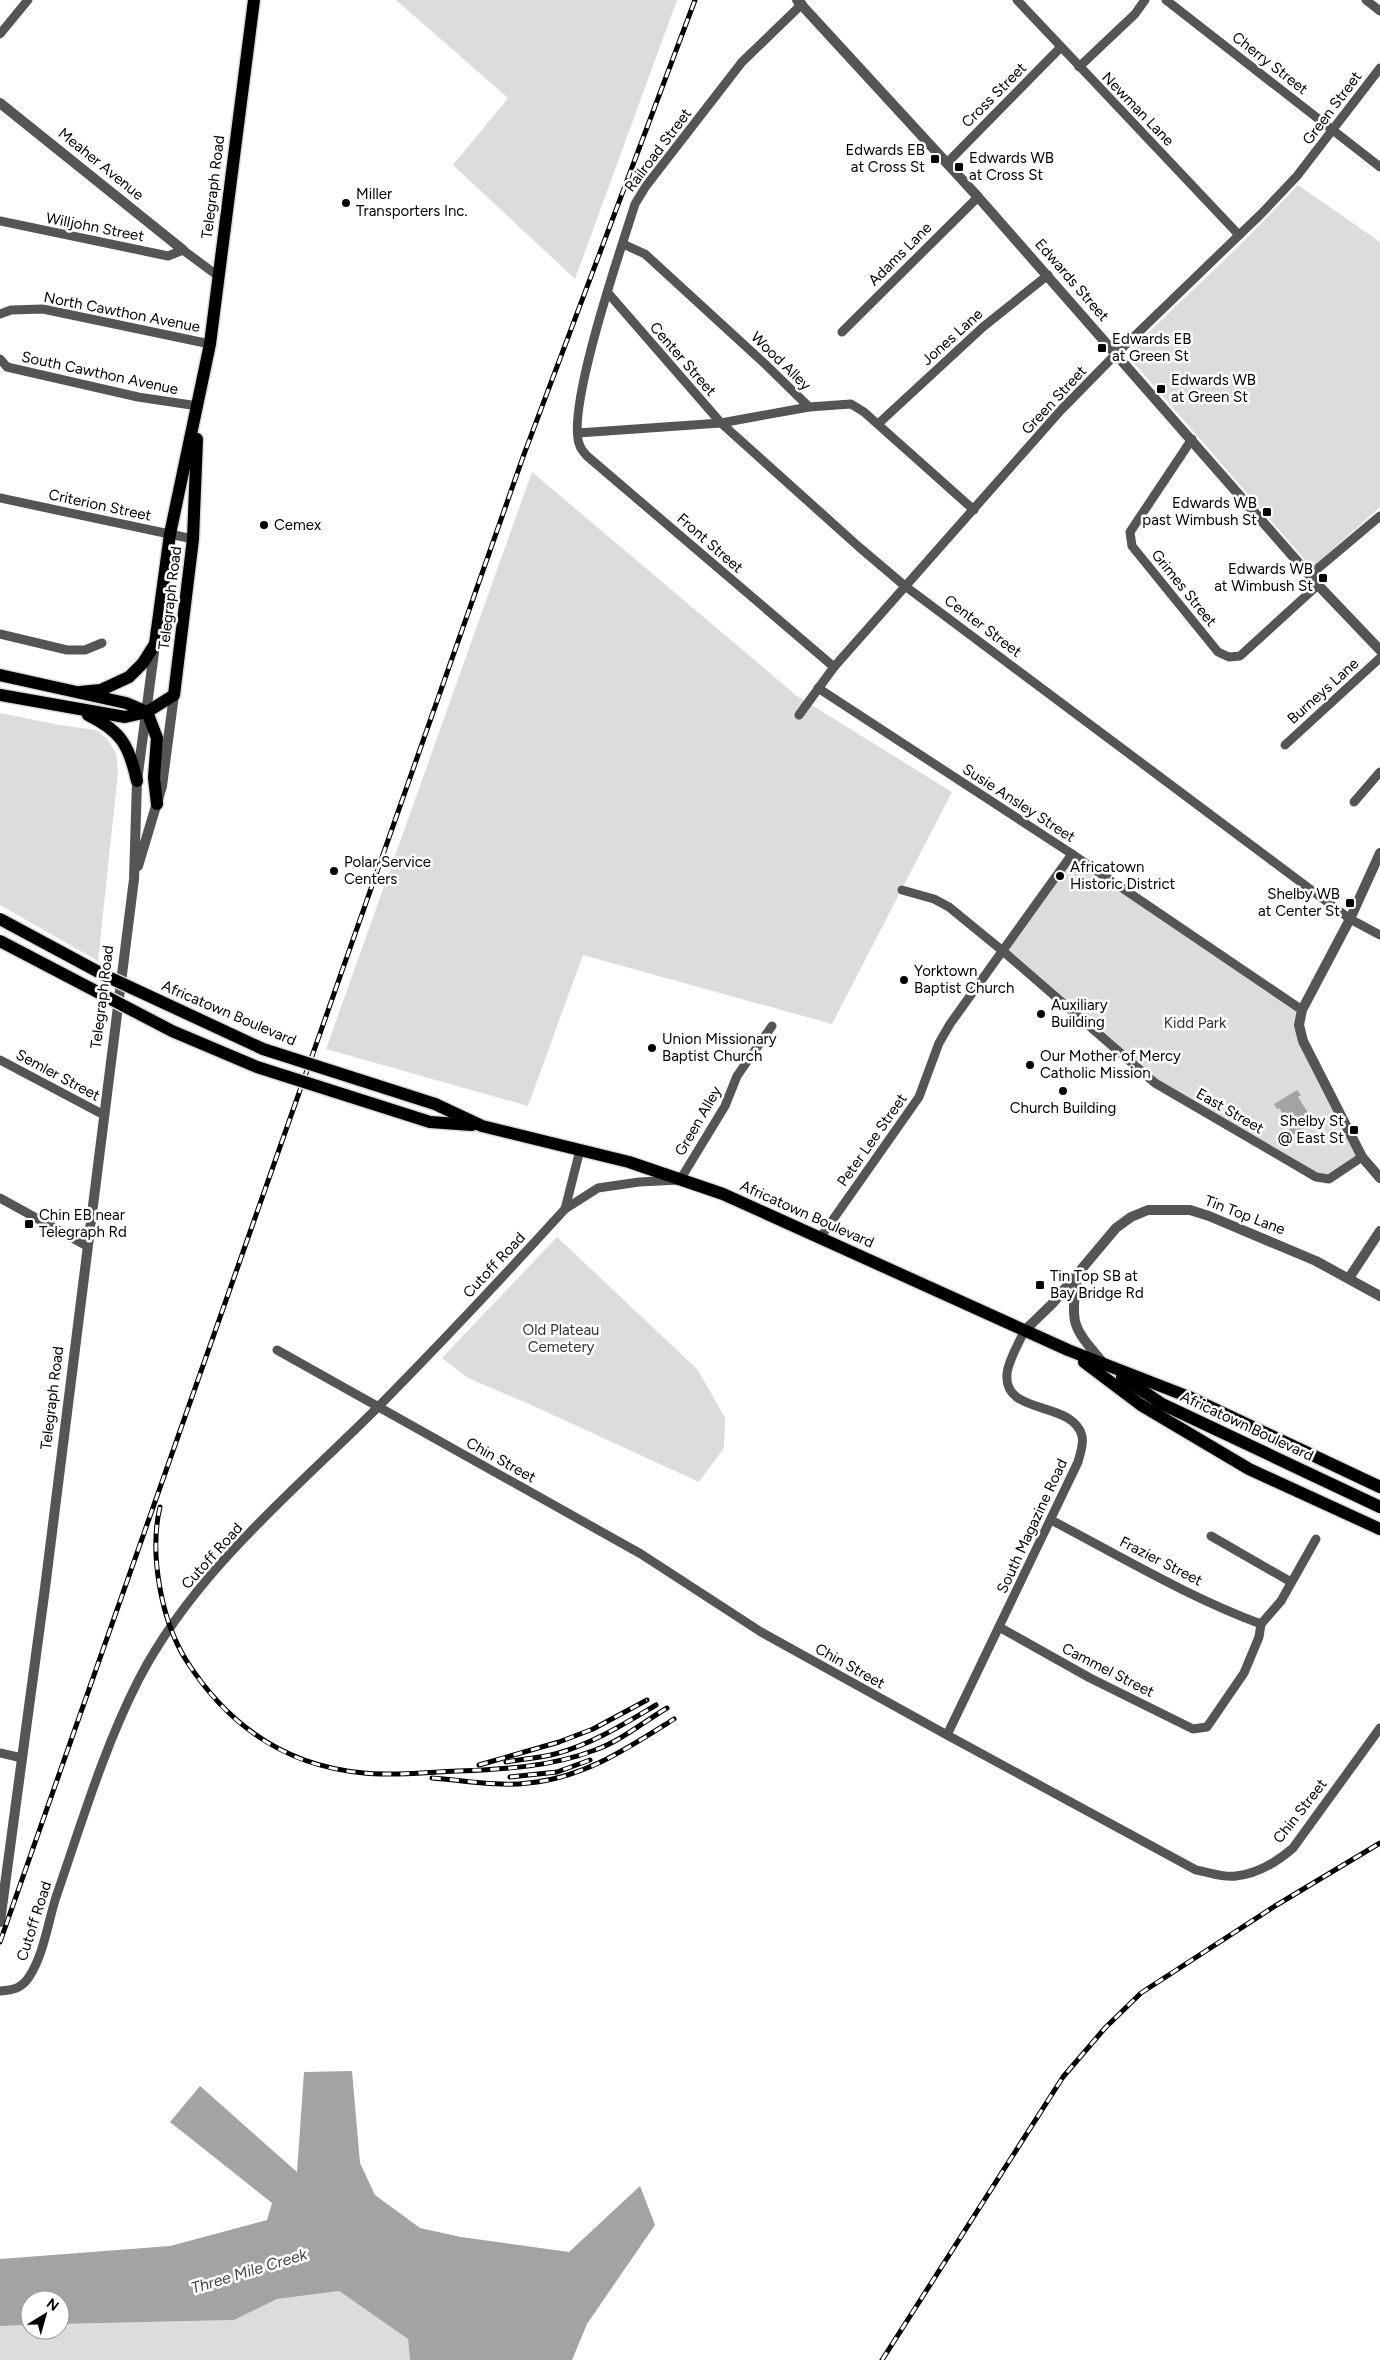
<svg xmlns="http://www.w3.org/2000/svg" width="1380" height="2360" font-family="Figtree,sans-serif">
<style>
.green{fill:#dcdcdc}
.water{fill:#a3a3a3}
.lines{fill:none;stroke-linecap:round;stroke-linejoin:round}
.primary-casing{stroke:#dbdbdb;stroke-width:15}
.minor{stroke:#555;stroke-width:9}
.tertiary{stroke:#555;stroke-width:10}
.primary{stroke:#000;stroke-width:12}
.rail-casing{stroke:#000;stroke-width:5}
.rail{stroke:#fff;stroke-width:3;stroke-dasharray:9;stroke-linecap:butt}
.primary-bridge-casing{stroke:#dbdbdb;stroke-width:15;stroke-linecap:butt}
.primary-bridge{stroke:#000;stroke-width:12}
.poi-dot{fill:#000;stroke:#fff;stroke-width:2}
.labels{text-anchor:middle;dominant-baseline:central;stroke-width:5;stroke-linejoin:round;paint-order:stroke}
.street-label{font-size:15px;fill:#000;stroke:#fff}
.poi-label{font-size:15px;fill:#000;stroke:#fff;text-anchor:start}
.park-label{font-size:15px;fill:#333;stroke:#fff}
.water-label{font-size:16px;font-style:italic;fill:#444;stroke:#fff}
</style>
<rect width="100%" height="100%" fill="#fff"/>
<g class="green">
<polygon points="396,0 677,0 575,279 453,165 508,98"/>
<polygon points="1298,185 1380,242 1380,507 1312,568 1126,354 1243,242"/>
<polygon points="532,472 797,696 952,792 832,1024 583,955 528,1106 326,1049"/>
<polygon points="0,713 60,725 96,730 106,738 116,753 118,772 98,961 0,905"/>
<polygon points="1072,854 1302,1010 1299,1025 1362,1157 1329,1179 1316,1177 1155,1083 1004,952"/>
<polygon points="557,1237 698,1370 725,1418 724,1448 699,1482 529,1404 468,1378 442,1358"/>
<polygon points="339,2291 408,2339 410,2360 0,2360 0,2326 30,2325 30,2330 60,2330 60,2324 234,2320 277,2299"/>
</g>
<g class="water">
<polygon points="1297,1090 1301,1095 1298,1097 1310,1116 1313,1115 1317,1120 1293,1135 1289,1129 1292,1127 1279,1108 1277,1109 1274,1104"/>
<polygon points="352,2071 360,2163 375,2195 420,2228 461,2237 569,2252 640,2186 655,2225 587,2324 572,2360 410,2360 408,2339 339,2291 277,2299 234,2320 60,2324 60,2300 30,2300 30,2325 0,2326 0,2259 170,2246 267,2220 272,2203 170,2122 200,2086 297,2172 304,2072"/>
</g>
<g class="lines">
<g class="primary-casing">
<g id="primary">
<polyline points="0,675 126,703 147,712 157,738 154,778 157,804"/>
<polyline points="80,692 101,690 129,677 143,663 155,644 170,534 210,344 254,0"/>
<polyline points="0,695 125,717 147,712 174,695 193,539 197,439"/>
<path d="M88,715c33,16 41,30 49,66"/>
<polyline points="435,1104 482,1126 629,1162 723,1194 1068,1350 1189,1397 1380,1487"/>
<polyline points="430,1122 472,1125"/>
<polyline points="1084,1362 1141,1405 1249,1469 1380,1529"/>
<polyline points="1122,1377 1162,1404 1380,1507"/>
</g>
</g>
<g class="minor">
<polyline points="1017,0 1239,235"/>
<polyline points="1166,0 1380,167"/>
<polyline points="1366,0 1380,11"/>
<path d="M802,4l-60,58 -96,124 -11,18c-13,42 -71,209 -55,242 1,4 5,7 7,10l247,211"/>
<polyline points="0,34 28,0"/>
<polyline points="1079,67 1135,14 1145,0"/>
<polyline points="947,163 1061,47"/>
<polyline points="0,221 168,256 183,250 218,276"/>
<polyline points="623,244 645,254 765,364 809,407 851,404 864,412 974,510"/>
<polyline points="608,293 721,423 859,547 905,586 1350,919 1380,935"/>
<polyline points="0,314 11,310 43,309 210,344"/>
<polyline points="842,332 978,197"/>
<polyline points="0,359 7,367 138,397 198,406"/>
<polyline points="878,424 983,327 1048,275"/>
<polyline points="578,433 721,423 809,407"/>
<polyline points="1192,439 1130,532 1132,546 1218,652 1229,657 1240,656 1318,585"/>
<polyline points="0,498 193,539"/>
<polyline points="1310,575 1380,516"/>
<polyline points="0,634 67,650 85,650 102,643"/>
<polyline points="818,688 1072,854 1302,1010"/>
<polyline points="799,715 834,667 1061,410 1117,353 1262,213 1297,176 1380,68"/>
<polyline points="1285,745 1380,658"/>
<polyline points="1354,802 1380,772"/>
<polyline points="902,890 934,899 949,907 1004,952 1155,1083 1316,1177 1329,1179 1362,1157"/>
<polyline points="0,1060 104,1115"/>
<polyline points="0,1198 87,1246"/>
<polyline points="565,1209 580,1150"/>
<polyline points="820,1238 919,1097 939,1043 950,1024 1072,854"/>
<path d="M277,1350l364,204 120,78 186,103 249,135c12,2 28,8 40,6 21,-2 42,-15 57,-28l87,-120"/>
<path d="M1051,1520c69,36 137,77 210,104"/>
<polyline points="1211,1536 1291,1582"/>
<polyline points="999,1627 1090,1678 1193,1729 1207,1727 1244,1673 1259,1637 1261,1624 1281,1601 1316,1539"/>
<path d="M947,1735l131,-273c2,-8 6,-18 4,-26 -9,-36 -79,-20 -75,-62 1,-14 12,-30 17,-43"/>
<polyline points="0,1753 22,1758"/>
<path d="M0,1991c13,-1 21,-2 29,-14 15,-23 19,-55 27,-80 25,-72 48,-150 83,-218 56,-108 154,-187 238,-271 64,-65 127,-132 188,-199l33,-21 41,-6 41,-2 45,-74 12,-30 35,-50"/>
</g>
<g class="tertiary">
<polyline points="797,0 978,197 1318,585 1380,650"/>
<polyline points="0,103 183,250"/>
<polyline points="1380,853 1350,919 1302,1010 1299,1025 1303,1041 1362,1157 1380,1178"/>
<polyline points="138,866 162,786 174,695"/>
<path d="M1077,1276c-6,50 -6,49 27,88"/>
<polyline points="1349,1278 1380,1231"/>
<polyline points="1024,1331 1052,1304 1116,1228 1131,1217 1148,1210 1190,1210 1209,1216 1316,1261 1380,1296"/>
<polyline points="0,1922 45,1588 134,879 137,781 155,645"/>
</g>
<use href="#primary" class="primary"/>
<g class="rail-casing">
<g id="rail">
<path d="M160,1507c-11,46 1,113 26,153 42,66 99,106 178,113 30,3 63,-1 94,-2 47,-2 93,-4 137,-21 24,-8 50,-29 72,-42"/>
<path d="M506,1762c16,-3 33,-4 49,-8 37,-10 69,-30 101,-49"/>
<polyline points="479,1765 559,1742 593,1729 647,1700"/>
<polyline points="510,1777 557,1772 590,1760"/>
<path d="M432,1778c30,2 67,9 96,5 56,-5 100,-35 146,-64"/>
<polyline points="0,1942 523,457 695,0"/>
<polyline points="882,2360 1063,2077 1105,2028 1141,1993 1275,1906 1380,1843"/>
</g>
</g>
<use href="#rail" class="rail"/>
<g class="primary-bridge-casing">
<g id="primary-bridge">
<polyline points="0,919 106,976 263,1049 435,1104"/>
<polyline points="0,941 172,1031 257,1067 430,1122"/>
</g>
</g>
<use href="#primary-bridge" class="primary-bridge"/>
</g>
<g class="poi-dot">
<rect x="930" y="154" width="10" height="10" rx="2.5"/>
<rect x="954" y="162" width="10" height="10" rx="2.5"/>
<circle cx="346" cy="203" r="5"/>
<rect x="1097" y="343" width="10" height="10" rx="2.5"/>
<rect x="1156" y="384" width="10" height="10" rx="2.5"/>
<rect x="1262" y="507" width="10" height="10" rx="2.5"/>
<circle cx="264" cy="525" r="5"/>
<rect x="1318" y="573" width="10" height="10" rx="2.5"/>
<circle cx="334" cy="871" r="5"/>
<circle cx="1060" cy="876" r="5"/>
<rect x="1345" y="898" width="10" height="10" rx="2.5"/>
<circle cx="904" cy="980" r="5"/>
<circle cx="1041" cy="1014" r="5"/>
<circle cx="652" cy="1048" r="5"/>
<circle cx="1030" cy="1065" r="5"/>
<circle cx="1063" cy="1091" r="5"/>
<rect x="1349" y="1125" width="10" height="10" rx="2.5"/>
<rect x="24" y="1219" width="10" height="10" rx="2.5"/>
<rect x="1035" y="1280" width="10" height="10" rx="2.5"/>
</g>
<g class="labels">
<g class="street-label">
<text transform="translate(1270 63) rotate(38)">Cherry Street</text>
<text transform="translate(994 95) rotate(-45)">Cross Street</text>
<text transform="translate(1332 108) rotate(-53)">Green Street</text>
<text transform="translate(1138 109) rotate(46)">Newman Lane</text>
<text transform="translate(658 150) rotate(-53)">Railroad Street</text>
<text transform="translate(101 164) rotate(39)">Meaher Avenue</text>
<text transform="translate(213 187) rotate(-83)">Telegraph Road</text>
<text transform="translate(95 227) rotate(11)">Willjohn Street</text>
<text transform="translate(900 254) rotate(-45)">Adams Lane</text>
<text transform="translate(1072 280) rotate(49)">Edwards Street</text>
<text transform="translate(122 312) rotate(11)">North Cawthon Avenue</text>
<text transform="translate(952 337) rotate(-42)">Jones Lane</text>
<text transform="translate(683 359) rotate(49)">Center Street</text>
<text transform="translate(781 361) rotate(44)">Wood Alley</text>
<text transform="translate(100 373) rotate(12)">South Cawthon Avenue</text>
<text transform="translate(1054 400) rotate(-47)">Green Street</text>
<text transform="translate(100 505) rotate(12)">Criterion Street</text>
<text transform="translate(710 543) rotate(41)">Front Street</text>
<text transform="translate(1184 588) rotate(51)">Grimes Street</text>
<text transform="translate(170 598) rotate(-83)">Telegraph Road</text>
<text transform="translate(983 626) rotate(37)">Center Street</text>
<text transform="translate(1323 691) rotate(-42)">Burneys Lane</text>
<text transform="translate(1019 803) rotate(33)">Susie Ansley Street</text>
<text transform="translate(102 997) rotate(-83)">Telegraph Road</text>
<text transform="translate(229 1013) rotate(23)">Africatown Boulevard</text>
<text transform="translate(58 1075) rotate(28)">Semler Street</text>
<text transform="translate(1230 1111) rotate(30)">East Street</text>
<text transform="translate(698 1121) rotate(-60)">Green Alley</text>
<text transform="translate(872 1140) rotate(-55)">Peter Lee Street</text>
<text transform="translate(807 1214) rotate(24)">Africatown Boulevard</text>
<text transform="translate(1245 1215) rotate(21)">Tin Top Lane</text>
<text transform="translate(494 1265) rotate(-47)">Cutoff Road</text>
<text transform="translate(52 1398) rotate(-83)">Telegraph Road</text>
<text transform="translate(1247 1426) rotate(25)">Africatown Boulevard</text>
<text transform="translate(501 1460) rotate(29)">Chin Street</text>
<text transform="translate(1032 1526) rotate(-65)">South Magazine Road</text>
<text transform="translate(212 1556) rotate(-48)">Cutoff Road</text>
<text transform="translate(1161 1561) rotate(27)">Frazier Street</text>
<text transform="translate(850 1666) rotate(29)">Chin Street</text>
<text transform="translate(1108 1670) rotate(27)">Cammel Street</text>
<text transform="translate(1300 1811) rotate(-52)">Chin Street</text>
<text transform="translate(34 1921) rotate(-72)">Cutoff Road</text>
</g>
<g class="poi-label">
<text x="925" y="150" text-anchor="end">Edwards EB<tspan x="925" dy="17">at Cross St</tspan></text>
<text x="969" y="158">Edwards WB<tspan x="969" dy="17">at Cross St</tspan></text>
<text x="356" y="194">Miller<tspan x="356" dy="17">Transporters Inc.</tspan></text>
<text x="1112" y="339">Edwards EB<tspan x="1112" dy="17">at Green St</tspan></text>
<text x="1171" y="380">Edwards WB<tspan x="1171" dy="17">at Green St</tspan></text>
<text x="1257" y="503" text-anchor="end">Edwards WB<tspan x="1257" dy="17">past Wimbush St</tspan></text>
<text x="274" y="525">Cemex</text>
<text x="1313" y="569" text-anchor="end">Edwards WB<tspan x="1313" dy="17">at Wimbush St</tspan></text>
<text x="344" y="862">Polar Service<tspan x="344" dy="17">Centers</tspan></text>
<text x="1070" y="867">Africatown<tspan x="1070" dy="17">Historic District</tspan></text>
<text x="1340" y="894" text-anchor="end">Shelby WB<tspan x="1340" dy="17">at Center St</tspan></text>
<text x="914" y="971">Yorktown<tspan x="914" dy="17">Baptist Church</tspan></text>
<text x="1051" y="1005">Auxiliary<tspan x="1051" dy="17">Building</tspan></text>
<text x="662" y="1039">Union Missionary<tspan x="662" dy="17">Baptist Church</tspan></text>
<text x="1040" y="1056">Our Mother of Mercy<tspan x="1040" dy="17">Catholic Mission</tspan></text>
<text x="1063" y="1108" text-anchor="middle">Church Building</text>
<text x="1344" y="1121" text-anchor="end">Shelby St<tspan x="1344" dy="17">@ East St</tspan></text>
<text x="39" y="1215">Chin EB near<tspan x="39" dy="17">Telegraph Rd</tspan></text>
<text x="1050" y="1276">Tin Top SB at<tspan x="1050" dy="17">Bay Bridge Rd</tspan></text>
</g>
<g class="park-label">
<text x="1195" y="1023">Kidd Park</text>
<text x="561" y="1330">Old Plateau<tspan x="561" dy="17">Cemetery</tspan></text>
</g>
<g class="water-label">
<text transform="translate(249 2271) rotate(-17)">Three Mile Creek</text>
</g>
</g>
<g transform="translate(45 2315) rotate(37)"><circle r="24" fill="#ffffff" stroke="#999999"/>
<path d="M0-4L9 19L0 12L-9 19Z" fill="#000000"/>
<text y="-8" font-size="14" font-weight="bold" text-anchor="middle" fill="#000000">N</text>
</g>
</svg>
